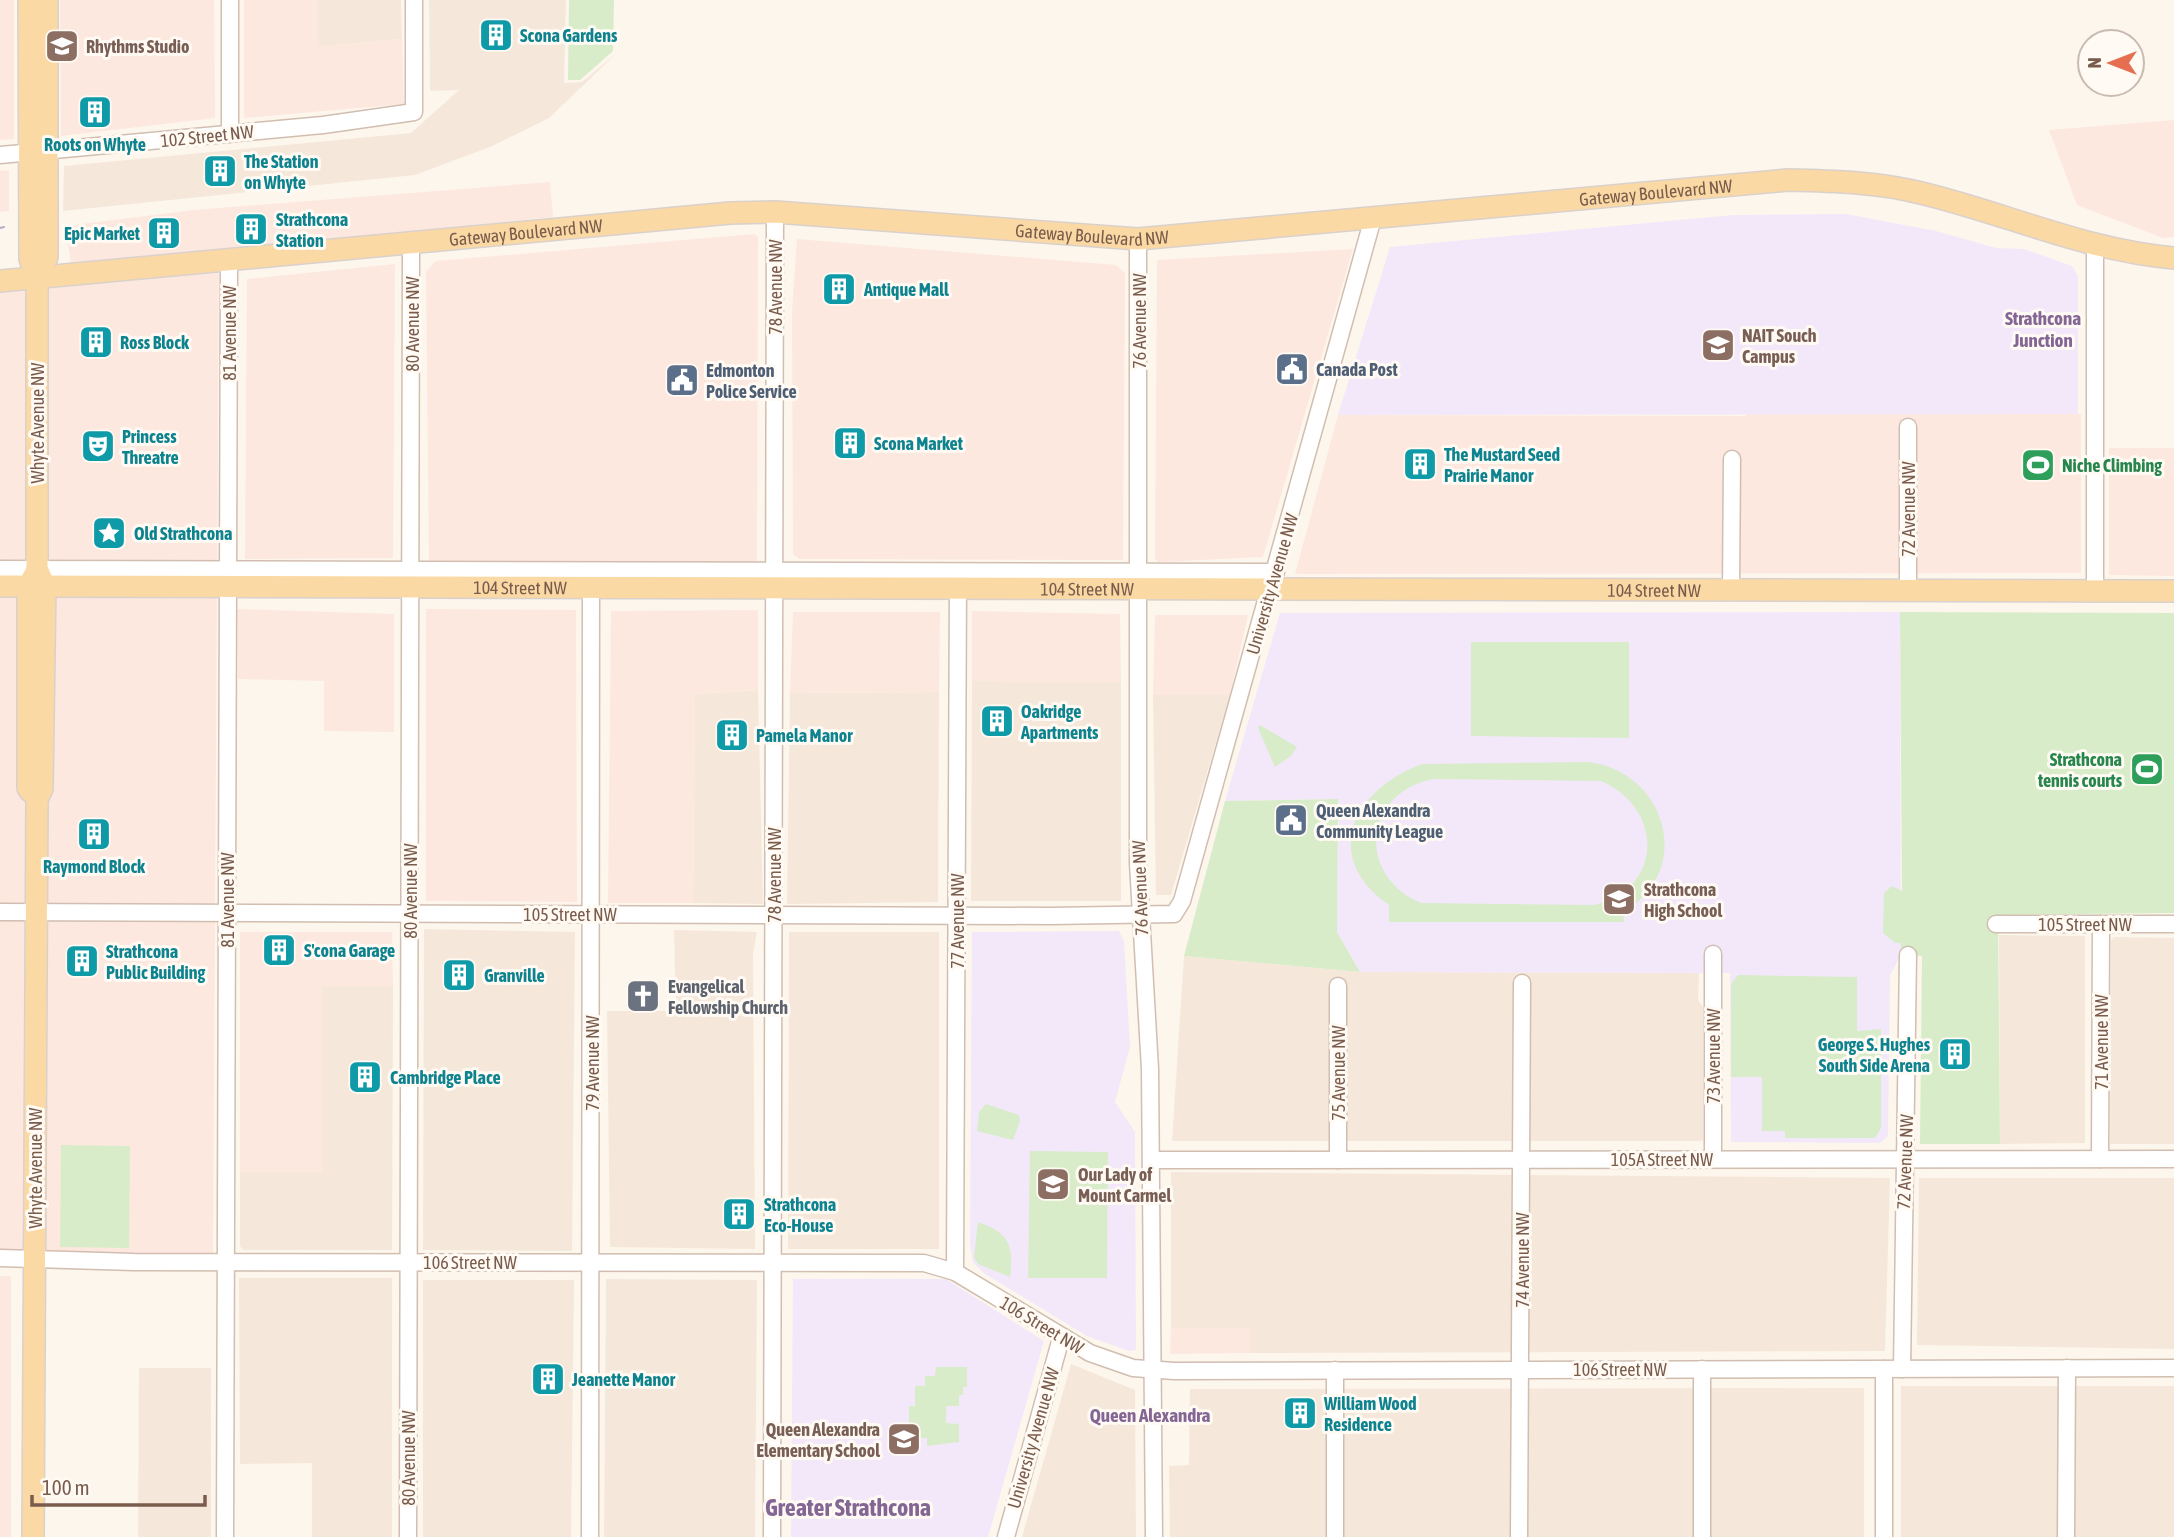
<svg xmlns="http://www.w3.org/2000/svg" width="2174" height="1537" font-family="'Asap Condensed',sans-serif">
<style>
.residential{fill:#f5e8da}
.commercial{fill:#fde8e0}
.education{fill:#f3e8fa}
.green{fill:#d8ecc9;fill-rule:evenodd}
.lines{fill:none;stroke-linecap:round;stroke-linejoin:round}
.minor-casing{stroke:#d1beb0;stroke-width:19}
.major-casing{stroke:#dad1cd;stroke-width:24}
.minor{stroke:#fff;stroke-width:16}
.major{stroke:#fbd9a5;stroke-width:21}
.tram{stroke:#b9a8c9;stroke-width:2}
.labels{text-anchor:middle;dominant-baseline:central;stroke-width:6;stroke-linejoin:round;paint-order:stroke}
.culture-label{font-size:18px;font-weight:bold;fill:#0d838f;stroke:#fffaf3;text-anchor:start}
.education-label{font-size:18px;font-weight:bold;fill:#785e54;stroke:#fffaf3;text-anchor:start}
.street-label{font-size:18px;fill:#7a5c4d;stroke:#fffaf3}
.service-label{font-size:18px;font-weight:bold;fill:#4e5e75;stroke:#fffaf3;text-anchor:start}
.leisure-label{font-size:18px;font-weight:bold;fill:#27864d;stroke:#fffaf3;text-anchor:start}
.worship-label{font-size:18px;font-weight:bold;fill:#5b616d;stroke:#fffaf3;text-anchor:start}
.neighbourhood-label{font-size:19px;font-weight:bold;fill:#846695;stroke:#fffaf3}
.district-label{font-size:24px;font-weight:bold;fill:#846695;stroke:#fffaf3}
</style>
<rect width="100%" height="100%" fill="#fdf6ec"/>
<g class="residential">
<polygon points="318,0 401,0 402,39 318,47"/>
<polygon points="429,0 566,0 564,83 582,82 617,53 549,118 490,147 415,175 63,211 64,166 411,133 459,90 430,91"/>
<polygon points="972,681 1121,682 1121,901 971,901"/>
<polygon points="758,690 763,904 693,903 695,694"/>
<polygon points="939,692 938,902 787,904 790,693"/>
<polygon points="1153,695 1230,695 1171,895 1156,895"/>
<polygon points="424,929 575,932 572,1251 423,1250"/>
<polygon points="674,930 757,932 753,953 755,1249 610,1247 607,1011 676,1011"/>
<polygon points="789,932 939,932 939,1249 788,1249"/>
<polygon points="1999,935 2085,936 2085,1143 2000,1144"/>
<polygon points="2114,937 2174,938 2174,1144 2110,1144 2111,941"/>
<polygon points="1184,956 1360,972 1699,973 1698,1000 1703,1007 1703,1141 1172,1141"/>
<polygon points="322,986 393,986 392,1250 243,1250 240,1246 240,1172 322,1172"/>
<polygon points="1171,1172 1890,1178 1885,1351 1250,1353 1249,1328 1171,1328"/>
<polygon points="1919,1178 2174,1178 2174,1349 1917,1345"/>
<polygon points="239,1278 392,1278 392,1537 312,1537 312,1463 240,1464"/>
<polygon points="606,1279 757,1280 755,1537 604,1537"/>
<polygon points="423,1280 574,1280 571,1537 423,1537"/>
<polygon points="1071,1364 1135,1390 1136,1537 1022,1537"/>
<polygon points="139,1368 211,1368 211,1537 138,1537"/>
<rect x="1901" y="1386" width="273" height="151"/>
<polygon points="1864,1388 1864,1537 1170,1537 1169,1466 1189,1465 1190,1389"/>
</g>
<g class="commercial">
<polygon points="0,0 14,0 14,139 0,140"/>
<polygon points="60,0 214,0 215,118 61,136"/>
<polygon points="244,0 318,0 318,47 402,39 404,104 244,118"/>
<polygon points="2174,120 2174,237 2163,238 2077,205 2049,130"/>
<polygon points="9,170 9,211 0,212 0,171"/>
<polygon points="550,182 553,217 219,251 213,1254 0,1251 0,293 75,286 65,226 194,210"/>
<polygon points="754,234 758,237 757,562 429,561 426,272 436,261"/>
<polygon points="797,239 1116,265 1125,273 1123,560 799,559 793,554 792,311"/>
<polygon points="1353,249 1263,557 1158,562 1155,559 1157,260"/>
<polygon points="395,264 393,558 245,559 247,279"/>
<polygon points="1746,412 2081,414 2081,573 1295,574 1338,415 1746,416"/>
<polygon points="2109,448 2174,448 2174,576 2109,575"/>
<polygon points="237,609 394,614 394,732 324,731 324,681 238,679"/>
<polygon points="426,609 576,610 577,902 426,901"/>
<polygon points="758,610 758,690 695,694 693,903 608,903 611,611"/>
<polygon points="972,611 1120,614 1121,682 972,681"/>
<polygon points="793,612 940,612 939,692 790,693"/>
<polygon points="1155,615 1248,615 1230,695 1153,695"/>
<polygon points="240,932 392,932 393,986 322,986 323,1172 240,1172"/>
<rect x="0" y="1276" width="11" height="261"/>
<polygon points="1171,1328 1250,1328 1250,1353 1170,1354"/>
</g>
<g class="education">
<polygon points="1846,214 1936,231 1996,248 2024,249 2072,266 2078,276 2078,414 1338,415 1390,247 1733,215"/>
<polygon points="1900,612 1901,955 1890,975 1888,1136 1880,1143 1731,1142 1730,973 1360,972 1337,932 1338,799 1225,801 1280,613"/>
<polygon points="1119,931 1124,941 1130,1047 1115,1102 1135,1132 1136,1350 1129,1351 1087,1336 985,1274 973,1262 970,1246 972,932"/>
<polygon points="793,1279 946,1279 1044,1341 988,1537 791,1537"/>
</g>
<g class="green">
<polygon points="569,0 614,0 613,51 580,80 568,80"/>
<polygon points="1900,612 2174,613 2174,913 1998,915 2000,1144 1920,1144 1922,956 1901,955 1901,943 1895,943 1883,933 1884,893 1892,886 1902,891"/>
<polygon points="1471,642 1629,642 1629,738 1471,736"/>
<polygon points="1260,725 1297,747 1291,756 1275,767 1258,728"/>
<path d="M1587,762c79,8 109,109 36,150l1,10h-235v-17c-70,-49 -35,-116 33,-141zM1433,779l168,2c63,27 63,108 -7,124l-173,-2c-65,-27 -58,-110 12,-124z"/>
<polygon points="1338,799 1337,932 1360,972 1184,956 1225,801"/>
<polygon points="1738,975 1857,977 1857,1031 1881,1029 1881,1128 1875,1138 1785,1138 1785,1131 1762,1131 1762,1077 1731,1077 1731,984"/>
<polygon points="986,1104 1019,1115 1020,1121 1013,1140 977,1131 979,1112"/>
<polygon points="61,1145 130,1146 129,1248 60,1247"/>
<polygon points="1030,1151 1108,1152 1107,1278 1028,1278"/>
<path d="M978,1222c31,11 36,23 32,55l-32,-13 -4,-7z"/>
<polygon points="936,1367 967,1367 967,1387 963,1387 963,1395 959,1395 959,1406 946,1406 946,1423 959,1424 959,1442 927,1446 927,1438 919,1438 919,1424 909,1423 909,1406 915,1406 915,1386 925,1386 925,1376 935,1376"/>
</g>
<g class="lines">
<g class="minor-casing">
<g id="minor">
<polyline points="230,134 230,0"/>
<polyline points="0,155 323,125 414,112 414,0"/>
<polyline points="1138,239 1138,863 1150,1069 1154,1537"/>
<polyline points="0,569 1276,572"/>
<polyline points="1731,590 1732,459"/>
<polyline points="1908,590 1908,427"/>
<polyline points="2095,590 2095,243"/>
<polyline points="0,912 1050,916 1174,914 1182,901 1373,218"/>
<polyline points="1996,924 2174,924"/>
<polyline points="1713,954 1713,1159"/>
<polyline points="2100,1159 2101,924"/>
<polyline points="1151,1160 2174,1159"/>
<polyline points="1338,1160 1338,986"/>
<polyline points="0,1258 134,1262 924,1263 955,1272 1090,1353 1133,1368 1174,1371 2174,1368"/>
<polyline points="955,1272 958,578"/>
<polyline points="1884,1369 1884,1537"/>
<polyline points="1902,1369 1908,955"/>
<polyline points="1335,1370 1335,1537"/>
<polyline points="225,1537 229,262"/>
<polyline points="408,1537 411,245"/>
<polyline points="590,1537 591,579"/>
<polyline points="772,1537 775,212"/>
<polyline points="1006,1537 1061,1338"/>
<polyline points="1519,1537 1522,983"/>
<polyline points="1702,1537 1702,1369"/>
<polyline points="2066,1537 2067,1368"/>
</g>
</g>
<g class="major-casing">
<g id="major">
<polyline points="29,0 30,259 37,278 37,569 45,586 42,789 37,799 33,1537"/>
<polyline points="37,278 47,257 47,0"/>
<path id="s1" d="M0,281l730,-68 45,-1 363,27 650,-59c45,1 89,2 133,13 84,20 166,58 253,65"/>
<path id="s2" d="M0,586l2174,5"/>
<polyline points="30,791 28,788 28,586 35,574"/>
</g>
</g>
<use href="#minor" class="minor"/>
<use href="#major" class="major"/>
<polyline class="tram" points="0,228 4,227"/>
</g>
<defs>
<g id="building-square" transform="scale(1.75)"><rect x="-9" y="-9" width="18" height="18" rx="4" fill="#0f9aa8" stroke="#fffaf3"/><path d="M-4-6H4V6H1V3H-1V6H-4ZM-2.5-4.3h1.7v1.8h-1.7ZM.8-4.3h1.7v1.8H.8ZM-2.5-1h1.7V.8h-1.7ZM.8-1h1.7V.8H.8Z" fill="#fff"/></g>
<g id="school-square" transform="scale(1.75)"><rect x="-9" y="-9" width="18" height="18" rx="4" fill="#8d6e63" stroke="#fffaf3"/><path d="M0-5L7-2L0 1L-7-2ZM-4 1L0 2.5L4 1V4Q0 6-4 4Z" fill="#fff"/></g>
<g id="university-square" transform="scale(1.75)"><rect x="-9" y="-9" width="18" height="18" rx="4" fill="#8d6e63" stroke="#fffaf3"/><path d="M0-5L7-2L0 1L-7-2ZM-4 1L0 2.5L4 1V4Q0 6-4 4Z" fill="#fff"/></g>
<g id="civic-square" transform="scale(1.75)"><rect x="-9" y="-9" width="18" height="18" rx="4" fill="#5c6f8a" stroke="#fffaf3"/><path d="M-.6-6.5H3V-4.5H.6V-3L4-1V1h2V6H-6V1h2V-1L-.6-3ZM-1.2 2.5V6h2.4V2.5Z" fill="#fff"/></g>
<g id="theatre-square" transform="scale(1.75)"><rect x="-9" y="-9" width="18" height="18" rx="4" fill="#0f9aa8" stroke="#fffaf3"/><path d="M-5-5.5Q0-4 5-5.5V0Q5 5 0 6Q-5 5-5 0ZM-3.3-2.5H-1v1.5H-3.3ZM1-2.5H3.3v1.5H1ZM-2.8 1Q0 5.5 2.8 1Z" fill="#fff"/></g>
<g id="stadium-square" transform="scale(1.75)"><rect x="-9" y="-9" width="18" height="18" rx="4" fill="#2e9e5b" stroke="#fffaf3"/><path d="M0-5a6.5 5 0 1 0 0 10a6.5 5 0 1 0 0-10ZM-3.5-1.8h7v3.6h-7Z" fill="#fff"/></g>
<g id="sight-square" transform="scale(1.75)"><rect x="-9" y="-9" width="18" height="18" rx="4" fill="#0f9aa8" stroke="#fffaf3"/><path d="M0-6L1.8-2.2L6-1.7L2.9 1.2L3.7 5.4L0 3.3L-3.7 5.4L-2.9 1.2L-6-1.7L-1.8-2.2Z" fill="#fff"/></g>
<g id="church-square" transform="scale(1.75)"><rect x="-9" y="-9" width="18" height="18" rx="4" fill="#6b7280" stroke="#fffaf3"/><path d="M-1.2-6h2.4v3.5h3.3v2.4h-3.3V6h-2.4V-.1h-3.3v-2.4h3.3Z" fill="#fff"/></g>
</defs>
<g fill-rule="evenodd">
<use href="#building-square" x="496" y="35"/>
<use href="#school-square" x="62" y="46"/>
<use href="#building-square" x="95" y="112"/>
<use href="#building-square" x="220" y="171"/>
<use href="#building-square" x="251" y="229"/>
<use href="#building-square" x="164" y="233"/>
<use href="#building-square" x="839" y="289"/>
<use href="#building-square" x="96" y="342"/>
<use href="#university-square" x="1718" y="345"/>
<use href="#civic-square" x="1292" y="369"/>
<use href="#civic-square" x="682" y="380"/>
<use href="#building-square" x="850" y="443"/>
<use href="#theatre-square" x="98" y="446"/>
<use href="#building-square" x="1420" y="464"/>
<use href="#stadium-square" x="2038" y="465"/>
<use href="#sight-square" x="109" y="533"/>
<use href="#building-square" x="997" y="721"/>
<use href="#building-square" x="732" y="735"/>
<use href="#stadium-square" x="2147" y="769"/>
<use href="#civic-square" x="1291" y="820"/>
<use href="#building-square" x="94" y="834"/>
<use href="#school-square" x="1619" y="899"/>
<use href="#building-square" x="279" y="950"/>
<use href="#building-square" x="82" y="961"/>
<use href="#building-square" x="459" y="975"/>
<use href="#church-square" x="643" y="996"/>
<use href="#building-square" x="1955" y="1054"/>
<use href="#building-square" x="365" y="1077"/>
<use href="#school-square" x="1053" y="1184"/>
<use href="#building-square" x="739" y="1214"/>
<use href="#building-square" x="548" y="1379"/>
<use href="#building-square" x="1300" y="1413"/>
<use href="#school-square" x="904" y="1439"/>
</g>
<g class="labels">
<g class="culture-label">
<text x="520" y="35">Scona Gardens</text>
<text x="95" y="144" text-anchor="middle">Roots on Whyte</text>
<text x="244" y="161">The Station<tspan x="244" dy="21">on Whyte</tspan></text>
<text x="276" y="219">Strathcona<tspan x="276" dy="21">Station</tspan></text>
<text x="140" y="233" text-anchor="end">Epic Market</text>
<text x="864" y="289">Antique Mall</text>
<text x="120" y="342">Ross Block</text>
<text x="122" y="436">Princess<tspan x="122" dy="21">Threatre</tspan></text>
<text x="874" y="443">Scona Market</text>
<text x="1444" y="454">The Mustard Seed<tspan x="1444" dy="21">Prairie Manor</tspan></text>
<text x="134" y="533">Old Strathcona</text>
<text x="1021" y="711">Oakridge<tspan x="1021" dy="21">Apartments</tspan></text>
<text x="756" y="735">Pamela Manor</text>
<text x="94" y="866" text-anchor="middle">Raymond Block</text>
<text x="304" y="950">S'cona Garage</text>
<text x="106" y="951">Strathcona<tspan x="106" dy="21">Public Building</tspan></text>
<text x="484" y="975">Granville</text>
<text x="1930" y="1044" text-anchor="end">George S. Hughes<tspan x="1930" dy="21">South Side Arena</tspan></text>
<text x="390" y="1077">Cambridge Place</text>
<text x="764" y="1204">Strathcona<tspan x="764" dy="21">Eco-House</tspan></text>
<text x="572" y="1379">Jeanette Manor</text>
<text x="1324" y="1403">William Wood<tspan x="1324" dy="21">Residence</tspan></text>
</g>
<g class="education-label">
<text x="86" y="46">Rhythms Studio</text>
<text x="1742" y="335">NAIT Souch<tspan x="1742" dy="21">Campus</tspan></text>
<text x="1644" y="889">Strathcona<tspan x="1644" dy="21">High School</tspan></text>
<text x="1078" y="1174">Our Lady of<tspan x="1078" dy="21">Mount Carmel</tspan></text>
<text x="880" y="1429" text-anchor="end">Queen Alexandra<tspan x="880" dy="21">Elementary School</tspan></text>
</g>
<g class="street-label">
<text transform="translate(207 136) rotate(-6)">102 Street NW</text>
<text stroke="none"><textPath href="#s1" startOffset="1662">Gateway Boulevard NW</textPath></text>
<text stroke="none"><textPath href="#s1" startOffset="1096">Gateway Boulevard NW</textPath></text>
<text stroke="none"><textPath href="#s1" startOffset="528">Gateway Boulevard NW</textPath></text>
<text transform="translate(775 287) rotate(-90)">78 Avenue NW</text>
<text transform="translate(1139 321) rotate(-90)">76 Avenue NW</text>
<text transform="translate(412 324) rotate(-90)">80 Avenue NW</text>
<text transform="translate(229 333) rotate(-90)">81 Avenue NW</text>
<text transform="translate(37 423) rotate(-90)">Whyte Avenue NW</text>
<text transform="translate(1908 509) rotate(-90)">72 Avenue NW</text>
<text transform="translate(1272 584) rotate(-74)">University Avenue NW</text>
<text stroke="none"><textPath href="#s2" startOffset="520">104 Street NW</textPath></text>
<text stroke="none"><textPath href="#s2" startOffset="1087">104 Street NW</textPath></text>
<text stroke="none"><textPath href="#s2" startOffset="1654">104 Street NW</textPath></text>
<text transform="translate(774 875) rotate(-90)">78 Avenue NW</text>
<text transform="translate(1140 888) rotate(-92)">76 Avenue NW</text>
<text transform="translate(410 891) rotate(-90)">80 Avenue NW</text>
<text transform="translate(227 900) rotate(-90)">81 Avenue NW</text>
<text x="570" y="914">105 Street NW</text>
<text transform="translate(957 921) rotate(-90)">77 Avenue NW</text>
<text x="2085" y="924">105 Street NW</text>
<text transform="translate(2101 1042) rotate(-90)">71 Avenue NW</text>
<text transform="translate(1713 1056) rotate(-90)">73 Avenue NW</text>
<text transform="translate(592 1063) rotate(-90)">79 Avenue NW</text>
<text transform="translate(1338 1073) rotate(-90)">75 Avenue NW</text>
<text x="1662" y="1159">105A Street NW</text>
<text transform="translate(1905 1162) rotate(-88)">72 Avenue NW</text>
<text transform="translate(35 1168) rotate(-90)">Whyte Avenue NW</text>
<text transform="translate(1522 1260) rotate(-90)">74 Avenue NW</text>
<text x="470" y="1262">106 Street NW</text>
<text transform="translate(1042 1325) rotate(31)">106 Street NW</text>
<text x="1620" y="1369">106 Street NW</text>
<text transform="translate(1033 1438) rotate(-74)">University Avenue NW</text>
<text transform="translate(408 1458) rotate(-90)">80 Avenue NW</text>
</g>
<g class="service-label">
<text x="1316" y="369">Canada Post</text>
<text x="706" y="370">Edmonton<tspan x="706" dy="21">Police Service</tspan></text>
<text x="1316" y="810">Queen Alexandra<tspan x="1316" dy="21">Community League</tspan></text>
</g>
<g class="leisure-label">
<text x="2062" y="465">Niche Climbing</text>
<text x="2122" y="759" text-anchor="end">Strathcona<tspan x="2122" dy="21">tennis courts</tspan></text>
</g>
<g class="worship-label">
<text x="668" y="986">Evangelical<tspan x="668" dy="21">Fellowship Church</tspan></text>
</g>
<g class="neighbourhood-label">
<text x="2043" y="318">Strathcona<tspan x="2043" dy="22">Junction</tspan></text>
<text x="1150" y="1415">Queen Alexandra</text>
</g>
<g class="district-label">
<text x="848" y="1507">Greater Strathcona</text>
</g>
</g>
<g transform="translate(2111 63) rotate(270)"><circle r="33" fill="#fffaf3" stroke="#cabbb1" stroke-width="2"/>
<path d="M0-5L12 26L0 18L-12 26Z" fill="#e76f51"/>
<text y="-10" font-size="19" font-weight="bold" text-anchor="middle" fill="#7a5c4d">N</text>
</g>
<path d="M32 1495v10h173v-10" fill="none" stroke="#7a5c4d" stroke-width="3.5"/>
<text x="42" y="1495" font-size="21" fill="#7a5c4d" stroke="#fffaf3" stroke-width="5" paint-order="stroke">100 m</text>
</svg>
